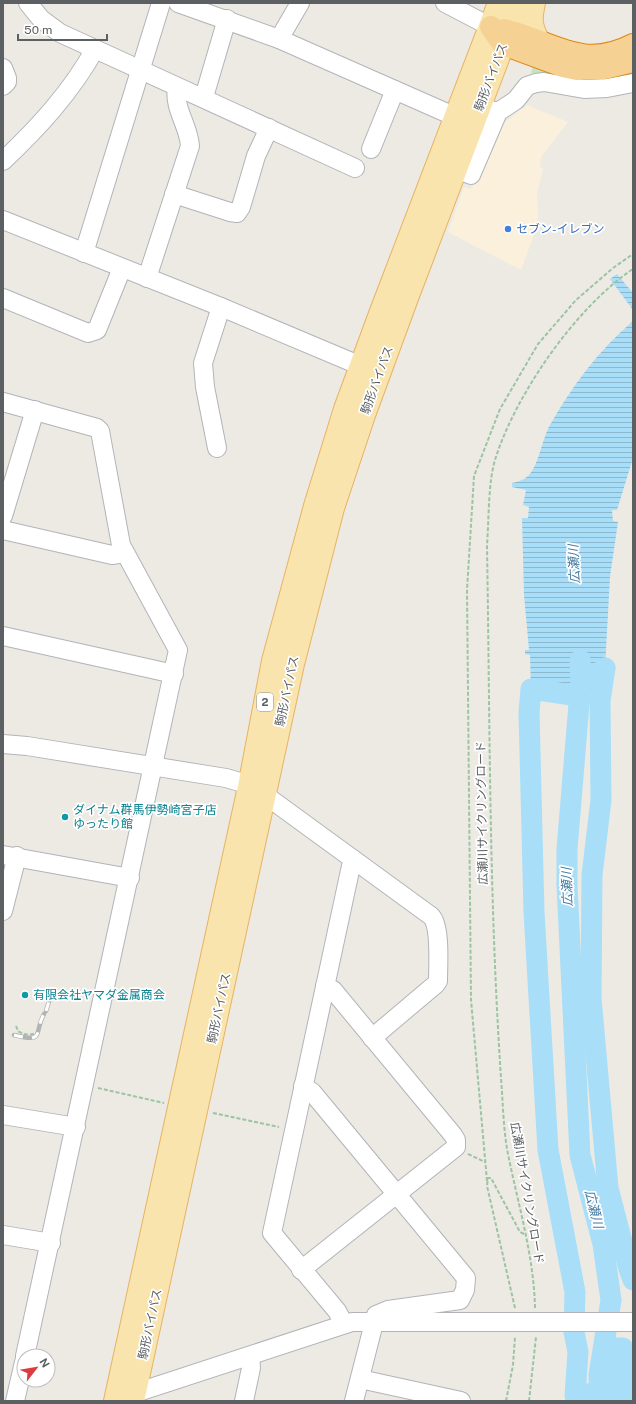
<svg xmlns="http://www.w3.org/2000/svg" width="636" height="1404" font-family="'Public Sans','Noto Sans JP',sans-serif">
<style>
.commercial{fill:#fbf0db}
.grass{fill:#c5e3c2}
.water{fill:url(#water-rules)}
.lines{fill:none;stroke-linecap:round;stroke-linejoin:round}
.river{stroke:#a8def8;stroke-width:21}
.minor-casing{stroke:#b1b4b8;stroke-width:20}
.major-casing{stroke:#e7b363;stroke-width:24}
.highway-casing{stroke:#e08811;stroke-width:24}
.path{stroke:#9cc4a3;stroke-width:2;stroke-dasharray:4 2;stroke-linecap:butt}
.minor{stroke:#fff;stroke-width:18}
.major{stroke:#f9e4ad;stroke-width:22}
.highway{stroke:#f5d193;stroke-width:22}
.rail-casing{stroke:#b2b3b3;stroke-width:4.5}
.rail{stroke:#fff;stroke-width:3;stroke-dasharray:9;stroke-linecap:butt}
.minor-bridge-casing{stroke:#b1b4b8;stroke-width:20;stroke-linecap:butt}
.minor-bridge{stroke:#fff;stroke-width:18}
.shop-dot{fill:#3f7fe0;stroke:#fff;stroke-width:1.5}
.culture-dot{fill:#0f9aa8;stroke:#fff;stroke-width:1.5}
.labels{text-anchor:middle;dominant-baseline:central;stroke-width:3.5;stroke-linejoin:round;paint-order:stroke}
.shield{fill:#fff;stroke:#8d9092;stroke-width:1}
.shield-label{font-size:11px;font-weight:bold;fill:#5c6063}
.street-label{font-size:12px;fill:#5c6063;stroke:#fff}
.shop-label{font-size:12px;fill:#366cbe;stroke:#fff;text-anchor:start}
.culture-label{font-size:12px;fill:#0d838f;stroke:#fff;text-anchor:start}
.water-label{font-size:13px;font-style:italic;fill:#447ba1;stroke:#fff}
</style>
<defs>
<pattern id="water-rules" width="6" height="5" patternUnits="userSpaceOnUse"><rect width="6" height="5" fill="#a8def8"/><path d="M0 2.5h6" fill="none" stroke="#8cb7cc"/></pattern>
</defs>
<rect width="100%" height="100%" fill="#edeae4"/>
<polygon class="commercial" points="527,105 568,122 541,157 540,166 543,169 537,193 538,215 536,229 521,270 448,232 464,187 471,189 500,126"/>
<polygon class="grass" points="533,65 598,78 595,82 554,79 537,73 531,73"/>
<g class="water">
<polygon points="617,274 633,293 633,310 610,279"/>
<path d="M633,321v137l-16,52h-5l1,11 5,1 -8,55 -5,91 -33,27 -41,-6 -1,-34 -5,-1v-4h4l-5,-55 -2,-77h6l1,-11 -6,-2 3,-15 -14,-3v-4c6,-1 12,-3 17,-8 10,-11 13,-36 21,-50 22,-39 49,-75 83,-104z"/>
</g>
<g class="lines">
<g class="river">
<polyline points="580,660 581,680 567,849 567,885 580,1155 603,1244 611,1300 599,1375 600,1401"/>
<polyline points="605,668 572,695 531,689 529,712 534,912 548,1150 575,1292 574,1332 578,1352 575,1396 614,1390 612,1374 617,1348 623,1348 626,1376 624,1401"/>
<polyline points="605,668 600,701 601,800 592,875 591,998 608,1188 629,1269 633,1280"/>
</g>
<g class="minor-casing">
<g id="minor">
<polyline points="28,3 41,19 60,33 355,168"/>
<polyline points="178,3 279,39 456,117"/>
<polyline points="445,3 491,27"/>
<polyline points="279,39 300,3"/>
<polyline points="3,68 7,78 7,82 3,86"/>
<polyline points="204,97 227,19"/>
<polyline points="478,107 498,112 516,100 527,86 536,83 544,82 584,89 607,88 633,83"/>
<polyline points="371,149 395,90"/>
<path d="M3,161c36,-34 68,-69 92,-112"/>
<polyline points="456,169 471,175 498,112"/>
<polyline points="174,194 230,212 237,213 241,207 256,156 269,128"/>
<polyline points="3,220 221,307 361,366"/>
<polyline points="84,253 161,3"/>
<path d="M147,278l43,-132c-1,-20 -17,-38 -13,-59"/>
<polyline points="3,298 88,333 97,330 122,268"/>
<polyline points="3,402 97,428 100,431 121,545 178,650 25,1356"/>
<polyline points="217,448 205,387 203,363 221,307"/>
<polyline points="3,516 35,410"/>
<polyline points="3,530 112,555 125,553"/>
<polyline points="3,636 174,674"/>
<path d="M3,744l24,2 199,32 17,5 22,12 166,121c10,10 7,50 7,65l-2,3 -64,54"/>
<polyline points="3,855 130,878"/>
<polyline points="3,911 17,856"/>
<polyline points="303,1086 312,1092 466,1278 465,1290 460,1300 388,1310 376,1315 354,1401"/>
<polyline points="3,1115 76,1127"/>
<polyline points="3,1235 51,1243"/>
<polyline points="301,1270 456,1147 456,1140 453,1135 333,990 325,986"/>
<polyline points="344,1324 337,1311 272,1233 351,866 354,860"/>
<polyline points="360,1379 461,1401"/>
<polyline points="123,1397 352,1322 521,1322"/>
<polyline points="15,1401 24,1362"/>
<polyline points="244,1401 251,1368 250,1356"/>
</g>
</g>
<g class="major-casing">
<g id="major">
<path d="M534,3c-4,18 -3,23 5,39"/>
<polyline points="115,1401 249,787 273,661 315,506 345,409 380,314 499,3"/>
<polyline points="133,1401 293,664 333,508 364,415 407,298 519,3"/>
</g>
</g>
<g class="highway-casing">
<g id="highway">
<polyline points="491,27 503,44 563,66 577,69 604,68 633,61"/>
<path d="M504,30c48,11 77,42 129,15"/>
</g>
</g>
<g class="path">
<path d="M16,1026l2,5c6,4 13,5 20,1"/>
<polyline points="16,1037 18,1031"/>
<polyline points="98,1088 164,1103"/>
<polyline points="213,1113 279,1127"/>
<polyline points="468,1154 485,1162"/>
<polyline points="487,1181 471,1000 467,590 474,476 500,409 538,344 576,300 613,268 633,254"/>
<polyline points="515,1308 487,1186 488,1178 491,1178 520,1232 524,1234"/>
<path d="M535,1308c-1,-53 -18,-107 -28,-159 -3,-19 -4,-39 -5,-57 -13,-182 -12,-365 -15,-547 2,-25 1,-62 8,-85 20,-65 81,-153 138,-191"/>
<polyline points="506,1401 513,1365 515,1337"/>
<polyline points="529,1401 536,1337"/>
</g>
<use href="#minor" class="minor"/>
<use href="#major" class="major"/>
<use href="#highway" class="highway"/>
<g class="rail-casing">
<g id="rail">
<polyline points="46,1011 50,998"/>
<path d="M14,1035c32,8 19,-1 30,-21"/>
</g>
</g>
<use href="#rail" class="rail"/>
<g class="minor-bridge-casing">
<polyline id="minor-bridge" points="521,1322 633,1322"/>
</g>
<use href="#minor-bridge" class="minor-bridge"/>
</g>
<circle class="shop-dot" cx="508" cy="229" r="4"/>
<g class="culture-dot">
<circle cx="65" cy="817" r="4"/>
<circle cx="25" cy="995" r="4"/>
</g>
<g class="labels">
<rect class="shield" x="257" y="693" width="16" height="18" rx="3"/>
<g class="shield-label">
<text x="265" y="702">2</text>
</g>
<g class="street-label">
<text transform="translate(491 77) rotate(-69)">駒形バイパス</text>
<text transform="translate(377 380) rotate(-70)">駒形バイパス</text>
<text transform="translate(287 691) rotate(-78)">駒形バイパス</text>
<text transform="translate(482 813) rotate(-91)">広瀬川サイクリングロード</text>
<text transform="translate(219 1008) rotate(-78)">駒形バイパス</text>
<text transform="translate(527 1193) rotate(80)">広瀬川サイクリングロード</text>
<text transform="translate(150 1324) rotate(-78)">駒形バイパス</text>
</g>
<g class="shop-label">
<text x="516" y="229">セブン-イレブン</text>
</g>
<g class="culture-label">
<text x="73" y="810">ダイナム群馬伊勢崎宮子店<tspan x="73" dy="14">ゆったり館</tspan></text>
<text x="33" y="995">有限会社ヤマダ金属商会</text>
</g>
<g class="water-label">
<text transform="translate(574 564) rotate(-93)">広瀬川</text>
<text transform="translate(567 887) rotate(-92)">広瀬川</text>
<text transform="translate(594 1209) rotate(76)">広瀬川</text>
</g>
</g>
<rect width="636" height="1404" fill="none" stroke="#5c6063" stroke-width="8"/>
<g transform="translate(36 1368) rotate(59)"><circle r="19" fill="#ffffff" stroke="#bebfc1"/>
<path d="M0-3L7 15L0 10L-7 15Z" fill="#dc3b40"/>
<text y="-6" font-size="11" font-weight="bold" text-anchor="middle" fill="#5c6063">N</text>
</g>
<path d="M18 34v6h89v-6" fill="none" stroke="#5c6063" stroke-width="2"/>
<text x="24" y="34" font-size="12" fill="#5c6063" stroke="#ffffff" stroke-width="3" paint-order="stroke">50 m</text>
</svg>
